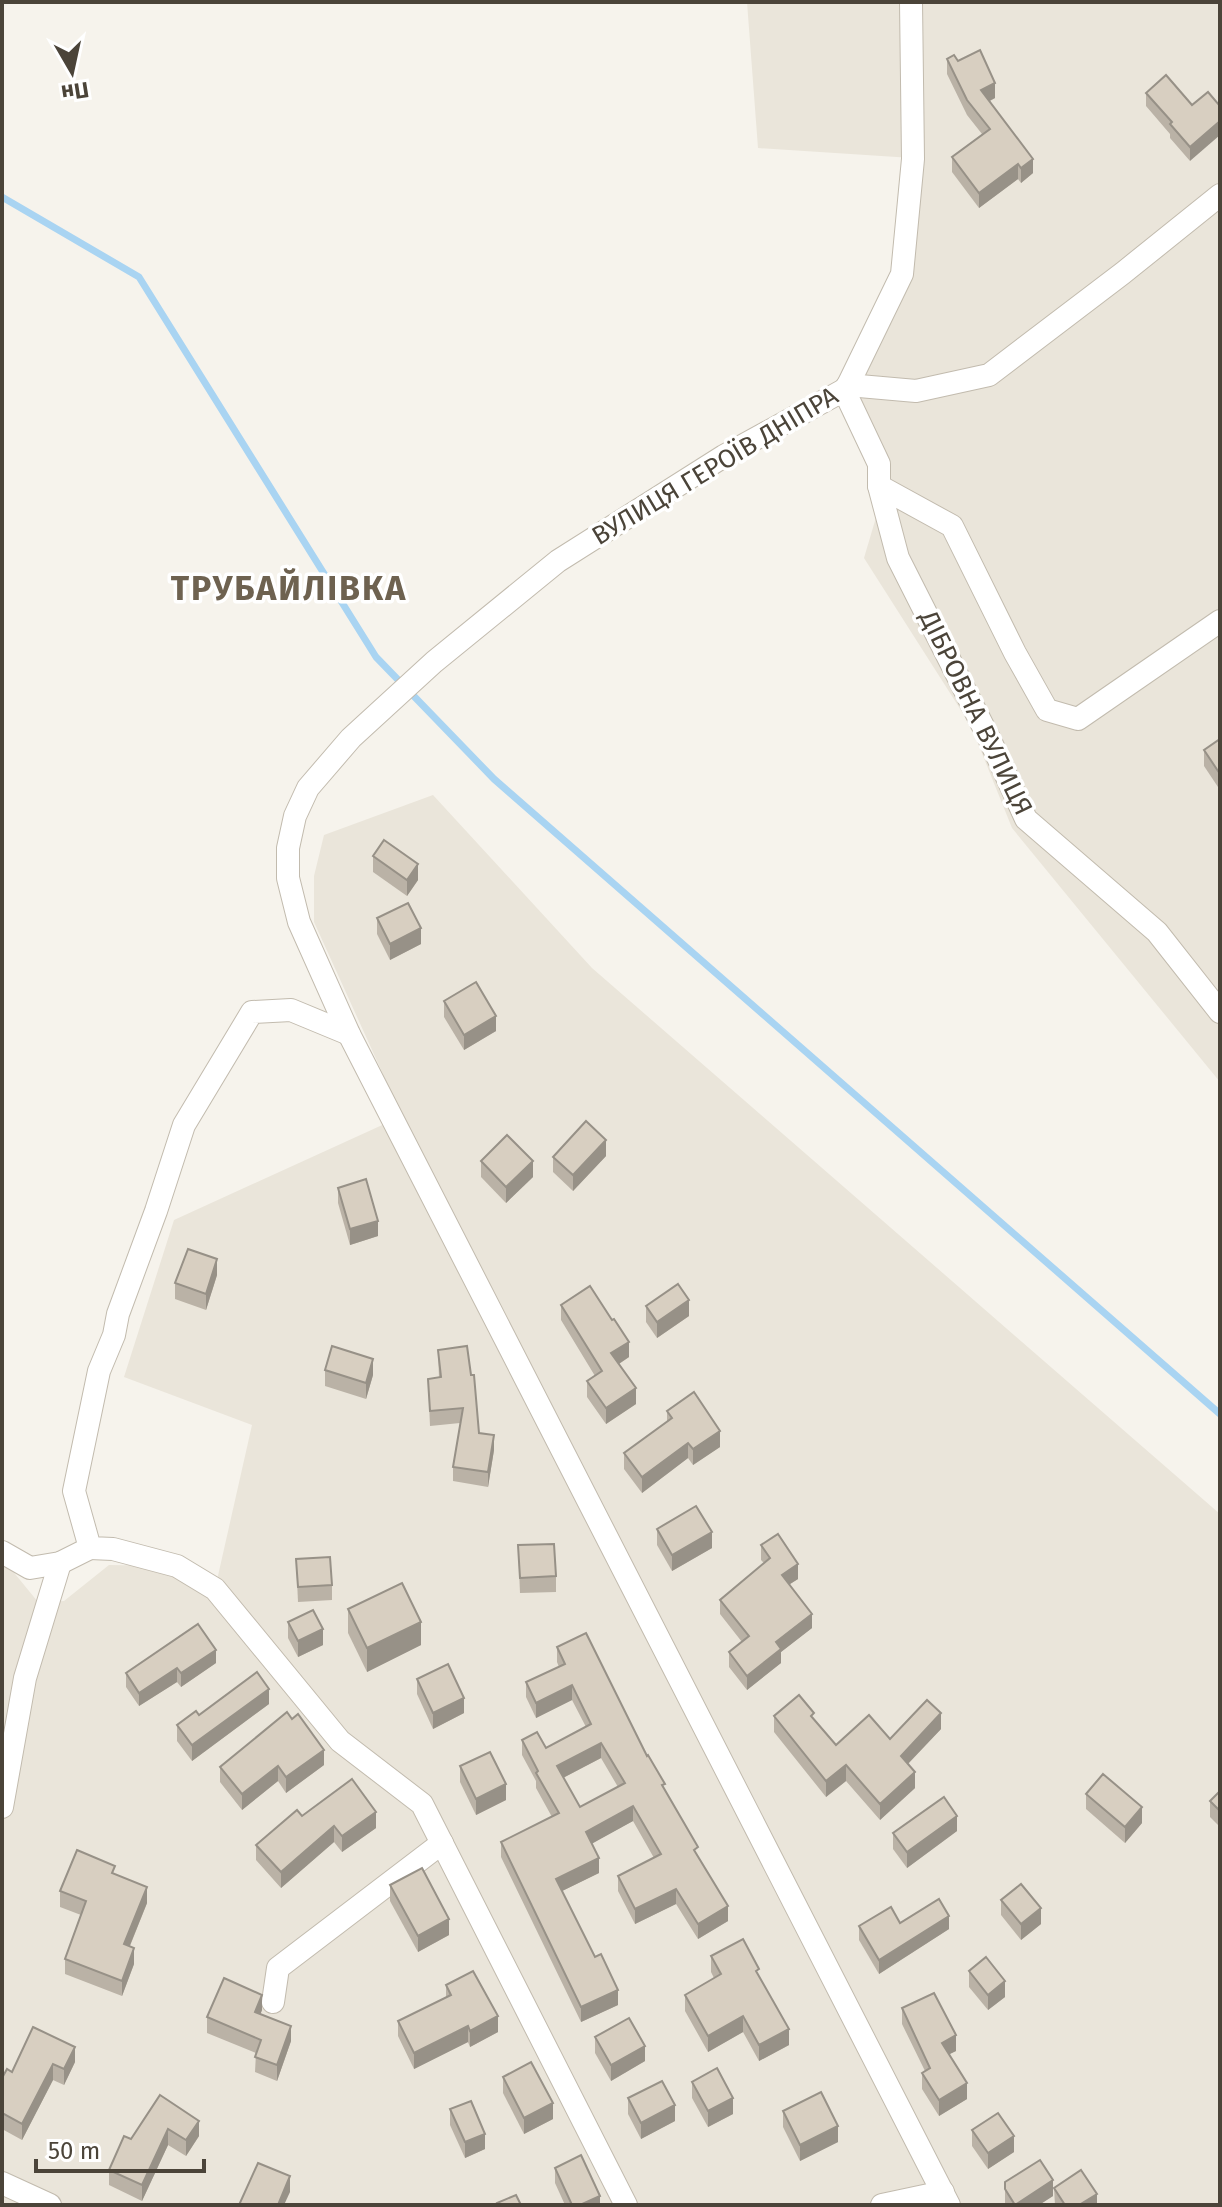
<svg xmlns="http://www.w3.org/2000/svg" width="1222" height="2207" font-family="'Fira Sans',sans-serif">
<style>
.residential{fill:#eae5da}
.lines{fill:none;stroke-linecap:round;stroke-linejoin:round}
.stream{stroke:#a9d4f2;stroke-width:7}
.street-casing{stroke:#c2bbae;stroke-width:24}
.street{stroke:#fff;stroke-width:22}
.wall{fill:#bab2a6;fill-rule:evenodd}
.shaded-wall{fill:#979187}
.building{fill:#d8cfc1;stroke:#979187;stroke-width:2;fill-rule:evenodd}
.labels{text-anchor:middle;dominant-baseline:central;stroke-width:7;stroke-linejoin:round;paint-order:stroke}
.street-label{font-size:26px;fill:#4b4439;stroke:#fff}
.district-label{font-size:34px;font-weight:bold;letter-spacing:2px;fill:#6e6250;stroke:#fff}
</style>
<rect width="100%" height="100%" fill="#f6f3ec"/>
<g class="residential">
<polygon points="747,2 1220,2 1220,1082 1012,828 971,726 864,558 888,477 848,385 902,274 912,158 758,148"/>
<polygon points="433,795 592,968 1220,1514 1220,2205 2,2205 2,1565 11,1569 38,1602 64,1601 109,1565 177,1566 215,1589 252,1425 124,1377 174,1220 402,1116 314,922 314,876 324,835"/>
</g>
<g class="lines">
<polyline class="stream" points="2,197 139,277 376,657 494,779 1220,1414"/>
<g class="street-casing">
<g id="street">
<polyline points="911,2 913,159 902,274 848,385 844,390 724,456 558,561 434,662 351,738 308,788 295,816 288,848 288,878 299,922 349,1034 949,2205"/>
<polyline points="848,385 916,391 989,375 1123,273 1220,195"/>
<polyline points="844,390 879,464 879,486 898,558 990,740 1026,819 1157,932 1220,1012"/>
<polyline points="879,486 952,526 1015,653 1047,710 1078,719 1220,621"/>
<polyline points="349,1034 291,1010 252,1012 184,1125 156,1211 118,1314 114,1335 99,1371 74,1491 90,1548 113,1549 177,1566 215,1589 340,1741 422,1804 626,2205"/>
<polyline points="2,1552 30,1568 60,1563 90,1548"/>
<polyline points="2,1807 25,1678 60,1563"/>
<polyline points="273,2002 278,1968 442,1843"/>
<polyline points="2,2183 50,2205"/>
<polyline points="882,2205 943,2192"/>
</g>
</g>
<use href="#street" class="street"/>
</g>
<g class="wall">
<polygon points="947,59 958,61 995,98 990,101 1033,173 1021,183 1018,179 979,208 952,172 952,157 982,134 967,115 947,74"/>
<polygon points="1146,93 1192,105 1190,161 1170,138 1170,134 1146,106"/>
<polygon points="1220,739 1220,790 1204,766 1204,750"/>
<polygon points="373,856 418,880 407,896 373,872"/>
<polygon points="377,918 421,944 390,960 377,934"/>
<polygon points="444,1001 496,1031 464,1050 444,1017"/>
<polygon points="606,1156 573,1191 553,1172 553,1157"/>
<polygon points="481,1161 533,1177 506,1203 481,1177"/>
<polygon points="338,1188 378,1236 350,1245 338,1203"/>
<polygon points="217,1275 206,1310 175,1299 175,1283"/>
<polygon points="561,1305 629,1357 619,1364 636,1404 606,1424 587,1397 587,1381 595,1376 561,1320"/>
<polygon points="646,1306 689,1316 657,1338 646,1322"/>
<polygon points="438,1350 479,1433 494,1450 488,1487 453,1481 453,1467 460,1423 430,1426 428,1379 439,1378"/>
<polygon points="325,1370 373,1375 366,1399 325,1386"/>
<polygon points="667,1411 720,1447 693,1465 688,1458 642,1493 624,1469 624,1453 667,1422"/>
<polygon points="657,1529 712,1548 672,1571 657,1545"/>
<polygon points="518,1545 556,1576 556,1592 520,1593"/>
<polygon points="761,1545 798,1579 790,1584 812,1628 781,1652 781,1663 747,1690 729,1667 729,1652 742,1642 720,1614 720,1600 764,1563 761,1560"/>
<polygon points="296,1559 332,1585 332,1600 298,1602"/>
<polygon points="348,1609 421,1645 367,1672 348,1633"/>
<polygon points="288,1622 323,1645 298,1657 288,1638"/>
<path d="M557,1647l90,109 51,101 30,64 -30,18 -22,-35 -41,20 -17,-33v-15l36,-18 -21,-37 -41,22 7,30 -37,18 56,114 -37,17 -80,-165v-15l51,-25 -16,-29v-7l-14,-26v-15l24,8 40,-21 -14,-27 -36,18 -10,-21v-15l33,-15 -2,-5zM601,1758l17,29 -38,20 -17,-29z"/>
<polygon points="216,1663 181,1687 177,1682 139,1706 126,1687 126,1673"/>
<polygon points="417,1679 464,1713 433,1729 417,1694"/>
<polygon points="269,1704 192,1761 177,1741 177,1725 199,1715"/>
<polygon points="774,1716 814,1719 836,1745 890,1739 941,1729 908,1764 915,1788 880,1820 846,1781 826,1797 774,1732"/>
<polygon points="324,1765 286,1793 278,1781 242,1810 220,1782 220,1767"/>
<polygon points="460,1766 506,1800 476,1815 460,1782"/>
<polygon points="1220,1791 1220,1827 1210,1817 1210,1801"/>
<polygon points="1086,1794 1142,1823 1125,1843 1086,1809"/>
<polygon points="302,1816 376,1828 342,1852 334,1842 281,1888 256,1860 256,1845"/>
<polygon points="957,1831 907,1868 893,1849 893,1833"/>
<polygon points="115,1874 147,1903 130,1946 134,1964 122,1996 65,1974 65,1959 81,1915 60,1907 60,1891"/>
<polygon points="390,1885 449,1935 418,1952 390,1901"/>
<polygon points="1001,1900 1041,1924 1021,1940 1001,1915"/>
<polygon points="900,1923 949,1929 879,1974 859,1940 859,1926"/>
<polygon points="711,1956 759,1977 789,2045 759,2061 743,2032 708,2052 685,2011 685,1995 714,1978 711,1972"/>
<polygon points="969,1971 1005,1997 988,2010 969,1987"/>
<polygon points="446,1985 498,2032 470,2047 468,2042 414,2069 398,2036 398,2021 446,1997"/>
<polygon points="902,2008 956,2051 949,2054 967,2099 939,2116 922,2089 922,2073 925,2071 902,2024"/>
<polygon points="262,2010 260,2014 291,2041 277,2081 255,2072 256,2053 207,2033 207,2017"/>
<polygon points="33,2027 75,2062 64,2085 53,2080 22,2140 2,2129 2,2078 12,2072"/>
<polygon points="595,2037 645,2061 611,2081 595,2053"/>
<polygon points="503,2077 553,2119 524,2134 503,2093"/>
<polygon points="692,2082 733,2114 708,2127 692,2098"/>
<polygon points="160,2095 199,2136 186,2156 168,2145 142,2201 109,2185 109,2170 131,2139"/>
<polygon points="628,2098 675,2121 641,2139 628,2114"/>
<polygon points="450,2109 485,2149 465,2158 450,2125"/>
<polygon points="783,2111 838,2142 800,2161 783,2127"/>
<polygon points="972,2130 1014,2152 988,2169 972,2146"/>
<polygon points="555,2168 600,2205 565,2205 555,2183"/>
<polygon points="1005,2182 1053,2196 1039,2205 1005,2205"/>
<polygon points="1054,2188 1097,2205 1055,2205"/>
</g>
<g class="shaded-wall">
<polygon points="995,83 995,98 981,105 981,90"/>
<polygon points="1220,121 1220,135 1190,161 1190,147"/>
<polygon points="1033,159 1033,173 1021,183 1021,168"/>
<polygon points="1018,164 1018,179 979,208 979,193"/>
<polygon points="418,864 418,880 407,896 407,880"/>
<polygon points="421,928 421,944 390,960 390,944"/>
<polygon points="496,1016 496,1031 464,1050 464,1035"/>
<polygon points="606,1140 606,1156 573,1191 573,1175"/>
<polygon points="533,1161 533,1177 506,1203 506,1187"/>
<polygon points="378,1221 378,1236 350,1245 350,1229"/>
<polygon points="217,1259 217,1275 206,1310 206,1294"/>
<polygon points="689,1300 689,1316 657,1338 657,1322"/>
<polygon points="629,1342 629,1357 611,1369 611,1353"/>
<polygon points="373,1359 373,1375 366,1399 366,1383"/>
<polygon points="636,1388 636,1404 606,1424 606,1408"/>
<polygon points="720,1431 720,1447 693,1465 693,1449"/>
<polygon points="494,1435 494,1450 488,1487 488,1472"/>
<polygon points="688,1443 688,1458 642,1493 642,1477"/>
<polygon points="712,1532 712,1548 672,1571 672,1555"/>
<polygon points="798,1564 798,1579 782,1589 782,1575"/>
<polygon points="812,1614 812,1628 781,1652 781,1663 747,1690 747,1676 776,1642"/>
<polygon points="421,1622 421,1645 367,1672 367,1648"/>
<polygon points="323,1629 323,1645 298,1657 298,1641"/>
<polygon points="216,1650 216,1663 181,1687 181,1673"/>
<polygon points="177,1668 177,1682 139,1706 139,1693"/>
<polygon points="572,1685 572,1700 536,1718 536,1703"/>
<polygon points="269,1689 269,1704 192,1761 192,1745"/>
<polygon points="464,1698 464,1713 433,1729 433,1713"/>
<polygon points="941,1713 941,1729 901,1771 901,1756"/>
<polygon points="601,1743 601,1758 557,1781 557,1766"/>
<polygon points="324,1750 324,1765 286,1793 286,1777"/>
<polygon points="846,1765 846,1781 826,1797 826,1781"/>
<polygon points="278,1766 278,1781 242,1810 242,1794"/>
<polygon points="915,1772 915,1788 880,1820 880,1804"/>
<polygon points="506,1784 506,1800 476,1815 476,1799"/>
<polygon points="633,1806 633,1821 586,1847 586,1832"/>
<polygon points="1142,1807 1142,1823 1125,1843 1125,1827"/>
<polygon points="376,1812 376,1828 342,1852 342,1836"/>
<polygon points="957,1816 957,1831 907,1868 907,1852"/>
<polygon points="334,1826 334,1842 281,1888 281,1872"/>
<polygon points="599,1858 599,1873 556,1894 556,1879"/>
<polygon points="147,1887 147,1903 124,1960 124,1944"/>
<polygon points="676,1889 676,1904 635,1924 635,1909"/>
<polygon points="728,1906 728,1921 698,1939 698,1924"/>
<polygon points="1041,1908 1041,1924 1021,1940 1021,1924"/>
<polygon points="949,1916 949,1929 879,1974 879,1960"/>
<polygon points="449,1919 449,1935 418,1952 418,1936"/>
<polygon points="134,1948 134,1964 122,1996 122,1981"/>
<polygon points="1005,1981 1005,1997 988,2010 988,1995"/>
<polygon points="618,1990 618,2005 581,2022 581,2007"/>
<polygon points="262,1995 262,2010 255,2028 255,2012"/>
<polygon points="498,2016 498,2032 470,2047 470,2031"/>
<polygon points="743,2016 743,2032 708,2052 708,2036"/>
<polygon points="291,2026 291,2041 277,2081 277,2065"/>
<polygon points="468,2026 468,2042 414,2069 414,2053"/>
<polygon points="789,2029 789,2045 759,2061 759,2045"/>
<polygon points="956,2035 956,2051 942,2058 942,2043"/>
<polygon points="645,2046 645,2061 611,2081 611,2065"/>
<polygon points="75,2047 75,2062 64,2085 64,2069"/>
<polygon points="53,2064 53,2080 22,2140 22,2124"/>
<polygon points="967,2083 967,2099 939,2116 939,2100"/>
<polygon points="733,2098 733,2114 708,2127 708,2111"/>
<polygon points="553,2103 553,2119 524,2134 524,2118"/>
<polygon points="675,2105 675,2121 641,2139 641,2123"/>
<polygon points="199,2121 199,2136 186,2156 186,2140"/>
<polygon points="838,2126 838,2142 800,2161 800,2145"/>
<polygon points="168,2129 168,2145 142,2201 142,2185"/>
<polygon points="485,2134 485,2149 465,2158 465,2142"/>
<polygon points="1014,2136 1014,2152 988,2169 988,2153"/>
<polygon points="290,2176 290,2192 284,2205 278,2205"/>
<polygon points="1053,2180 1053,2196 1039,2205 1015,2205"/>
<polygon points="1097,2194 1097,2205 1079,2205"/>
<polygon points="600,2196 600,2205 580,2205"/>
</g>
<g class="building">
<polygon points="980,50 995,83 981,90 1033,159 1021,168 1018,164 979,193 952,157 990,129 967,100 947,59 954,55 958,61"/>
<polygon points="1166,75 1192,105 1208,92 1220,106 1220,121 1190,147 1170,124 1172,122 1146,93"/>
<polygon points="1220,739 1220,774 1204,750"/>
<polygon points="384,840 418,864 407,880 373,856"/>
<polygon points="408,903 421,928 390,944 377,918"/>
<polygon points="476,982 496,1016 464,1035 444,1001"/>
<polygon points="586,1121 606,1140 573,1175 553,1157"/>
<polygon points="507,1135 533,1161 506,1187 481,1161"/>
<polygon points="366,1179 378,1221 350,1229 338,1188"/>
<polygon points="188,1249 217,1259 206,1294 175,1283"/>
<polygon points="678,1284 689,1300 657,1322 646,1306"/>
<polygon points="590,1286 612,1320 614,1319 629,1342 611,1353 636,1388 606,1408 587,1381 602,1371 561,1305"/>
<polygon points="332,1346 373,1359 366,1383 325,1370"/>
<polygon points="467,1346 471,1375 474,1375 479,1433 494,1435 488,1472 453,1467 463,1408 430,1411 428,1379 441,1377 438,1350"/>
<polygon points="694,1392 720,1431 693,1449 688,1443 642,1477 624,1453 672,1418 667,1411"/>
<polygon points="696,1506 712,1532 672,1555 657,1529"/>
<polygon points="778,1534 798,1564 782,1575 812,1614 776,1642 781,1649 747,1676 729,1652 749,1636 720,1600 770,1558 761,1545"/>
<polygon points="554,1544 556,1576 520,1578 518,1545"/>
<polygon points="330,1557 332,1585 298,1587 296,1559"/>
<polygon points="402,1583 421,1622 367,1648 348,1609"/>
<polygon points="313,1610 323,1629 298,1641 288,1622"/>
<polygon points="198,1624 216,1650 181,1673 177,1668 139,1693 126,1673"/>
<path d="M586,1633l61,123 1,-1 17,29 -3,1 36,62 -4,3 34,56 -30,18 -22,-35 -41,20 -17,-33 43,-22 -28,-48 -47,26 13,26 -43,21 39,78 6,-3 17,36 -37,17 -80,-165 58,-29 -23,-40 2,-2 -16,-31 15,-8 9,16 45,-24 -19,-39 -36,18 -10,-21 39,-18 -8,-17zM601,1743l24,40 -45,24 -23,-41z"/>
<polygon points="448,1664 464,1698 433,1713 417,1679"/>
<polygon points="257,1672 269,1689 192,1745 177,1725 196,1711 199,1715"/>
<polygon points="799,1695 814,1713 811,1716 836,1745 869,1715 890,1739 927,1700 941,1713 901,1756 915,1772 880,1804 846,1765 826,1781 774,1716"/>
<polygon points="287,1712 292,1719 298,1714 324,1750 286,1777 278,1766 242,1794 220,1767"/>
<polygon points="490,1752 506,1784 476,1799 460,1766"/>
<polygon points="1103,1774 1142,1807 1125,1827 1086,1794"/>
<polygon points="352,1779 376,1812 342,1836 334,1826 281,1872 256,1845 297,1810 302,1816"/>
<polygon points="1220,1791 1220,1811 1210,1801"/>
<polygon points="944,1797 957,1816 907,1852 893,1833"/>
<polygon points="77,1850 115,1866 112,1873 147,1887 124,1944 134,1948 122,1981 65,1959 86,1901 60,1891"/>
<polygon points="422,1868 449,1919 418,1936 390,1885"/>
<polygon points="1021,1884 1041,1908 1021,1924 1001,1900"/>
<polygon points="939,1899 949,1916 879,1960 859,1926 891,1907 900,1923"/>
<polygon points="743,1939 759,1969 756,1971 789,2029 759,2045 743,2016 708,2036 685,1995 721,1974 711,1956"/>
<polygon points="986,1957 1005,1981 988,1995 969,1971"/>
<polygon points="473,1971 498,2016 470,2031 468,2026 414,2053 398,2021 451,1995 446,1985"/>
<polygon points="224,1978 262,1995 255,2012 291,2026 277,2065 255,2057 261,2040 207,2017"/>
<polygon points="934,1993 956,2035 942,2043 967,2083 939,2100 922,2073 930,2068 902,2008"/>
<polygon points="629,2018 645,2046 611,2065 595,2037"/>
<polygon points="33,2027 75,2047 64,2069 53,2064 22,2124 2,2113 2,2078 7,2069 12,2072"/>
<polygon points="531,2062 553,2103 524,2118 503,2077"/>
<polygon points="717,2068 733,2098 708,2111 692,2082"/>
<polygon points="662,2081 675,2105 641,2123 628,2098"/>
<polygon points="821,2092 838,2126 800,2145 783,2111"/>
<polygon points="160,2095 199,2121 186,2140 168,2129 142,2185 109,2170 124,2136 131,2139"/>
<polygon points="471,2101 485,2134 465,2142 450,2109"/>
<polygon points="998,2113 1014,2136 988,2153 972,2130"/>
<polygon points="581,2155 600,2196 580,2205 572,2205 555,2168"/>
<polygon points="1040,2160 1053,2180 1015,2205 1005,2189 1005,2182"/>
<polygon points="258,2163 290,2176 278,2205 239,2205"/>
<polygon points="1081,2170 1097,2194 1079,2205 1065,2205 1054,2188"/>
<polygon points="516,2195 521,2205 498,2205 497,2203"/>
</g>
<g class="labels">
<g class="street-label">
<text transform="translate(715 466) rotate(-31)">ВУЛИЦЯ ГЕРОЇВ ДНІПРА</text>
<text transform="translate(976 713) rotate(64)">ДІБРОВНА ВУЛИЦЯ</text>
</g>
<g class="district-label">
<text x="289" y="588">ТРУБАЙЛІВКА</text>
</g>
</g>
<rect width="1222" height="2207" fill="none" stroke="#4b4439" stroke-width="8"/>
<g transform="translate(72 72) rotate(171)" stroke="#ffffff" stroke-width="6" paint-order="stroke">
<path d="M0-6L14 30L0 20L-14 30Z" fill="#4b4439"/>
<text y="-12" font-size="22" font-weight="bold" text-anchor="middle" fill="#4b4439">Пн</text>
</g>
<path d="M36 2159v12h168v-12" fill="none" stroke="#4b4439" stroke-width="4"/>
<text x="48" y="2159" font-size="24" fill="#4b4439" stroke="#ffffff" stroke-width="6" paint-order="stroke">50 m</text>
</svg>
